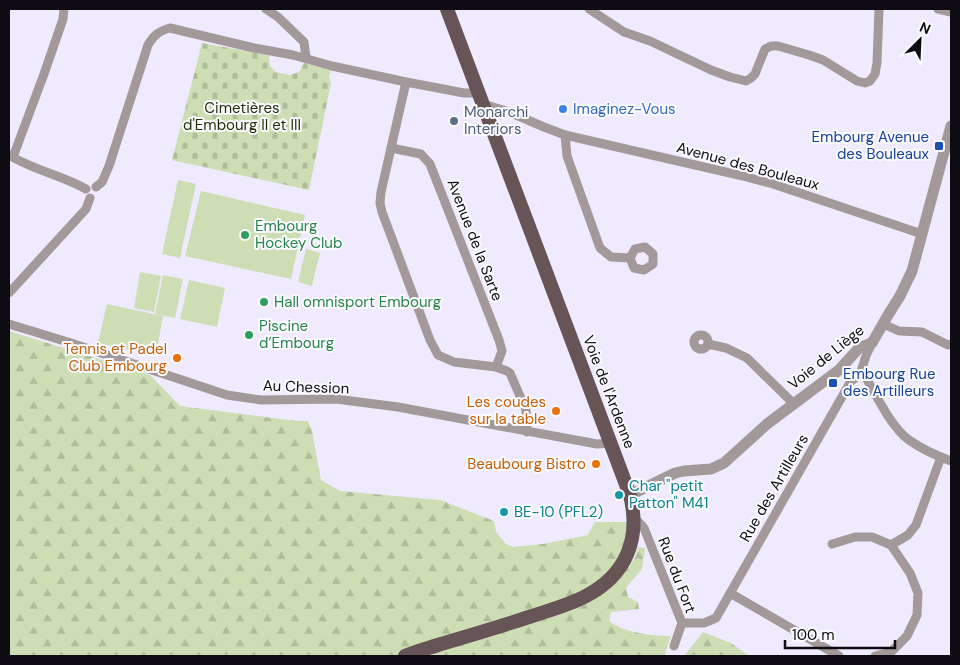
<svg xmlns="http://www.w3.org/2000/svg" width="960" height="665" font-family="'DM Sans',sans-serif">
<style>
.forest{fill:url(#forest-firs)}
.cemetery{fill:url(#cemetery-stones)}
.pitch{fill:#cddeb5}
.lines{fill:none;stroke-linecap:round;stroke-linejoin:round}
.minor{stroke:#a3999a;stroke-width:9}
.tertiary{stroke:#a3999a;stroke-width:11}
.primary{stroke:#665456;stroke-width:14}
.shop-dot{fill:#3f7fe0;stroke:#fbfafe;stroke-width:2}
.service-dot{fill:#5c6f8a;stroke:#fbfafe;stroke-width:2}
.transit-dot{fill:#1a4fb4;stroke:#fbfafe;stroke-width:2}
.leisure-dot{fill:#2e9e5b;stroke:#fbfafe;stroke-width:2}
.food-dot{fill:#e8710a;stroke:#fbfafe;stroke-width:2}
.culture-dot{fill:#0f9aa8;stroke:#fbfafe;stroke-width:2}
.labels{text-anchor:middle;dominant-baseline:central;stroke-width:4;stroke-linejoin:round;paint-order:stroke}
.park-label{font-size:15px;fill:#1f2f00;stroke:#fbfafe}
.shop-label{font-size:15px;fill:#366cbe;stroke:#fbfafe;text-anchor:start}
.service-label{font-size:15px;fill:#4e5e75;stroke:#fbfafe;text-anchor:start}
.transit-label{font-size:15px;fill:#164399;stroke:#fbfafe;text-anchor:end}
.street-label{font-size:15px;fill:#0e0c12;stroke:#fbfafe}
.leisure-label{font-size:15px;fill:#27864d;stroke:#fbfafe;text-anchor:start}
.food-label{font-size:15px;fill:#c56008;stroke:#fbfafe;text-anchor:end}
.culture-label{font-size:15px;fill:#0d838f;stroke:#fbfafe;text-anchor:start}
</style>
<defs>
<pattern id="forest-firs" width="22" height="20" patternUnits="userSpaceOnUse" patternTransform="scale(1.25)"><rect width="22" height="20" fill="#cddeb5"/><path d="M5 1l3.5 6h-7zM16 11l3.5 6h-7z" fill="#afbd9b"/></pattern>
<pattern id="cemetery-stones" width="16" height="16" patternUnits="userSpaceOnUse" patternTransform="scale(1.25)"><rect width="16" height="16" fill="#cddeb5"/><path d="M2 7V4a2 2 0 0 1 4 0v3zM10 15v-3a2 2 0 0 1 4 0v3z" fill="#afbd9b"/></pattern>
</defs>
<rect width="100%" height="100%" fill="#efeafe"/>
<g class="forest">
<path d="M9,331l141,44 30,31 116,15h12l4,10 9,49 19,11 100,9 54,21 2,11 10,12 7,3 30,-3 45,-9 7,-13h32l-3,22 -8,17 13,6 6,-10 3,-10 7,1 -3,21 -16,19 2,9 10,5 1,7 -28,3 -2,9c15,12 44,15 62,15l-7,20h-655z"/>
<polygon points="703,632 731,643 749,656 684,656"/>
</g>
<polygon class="cemetery" points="202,43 269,55 270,66 276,72 290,75 299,72 304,63 331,70 329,77 331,83 309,190 172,160"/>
<g class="pitch">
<polygon points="178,180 196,184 180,258 162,254"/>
<polygon points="201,191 305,215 291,279 185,256"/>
<polygon points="306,249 320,253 312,286 298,282"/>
<polygon points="140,272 161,276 154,312 134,308"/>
<polygon points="163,275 183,279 175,318 155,314"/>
<polygon points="189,280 225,288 217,327 180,319"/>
<polygon points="107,304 163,316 156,355 98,343"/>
</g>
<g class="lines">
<g class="minor">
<polyline points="266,9 278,17 304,42 306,58"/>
<polyline points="589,9 624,32 650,41 711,70 730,77 746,81 751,78 755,74 765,49 771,46 778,46 809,55 823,60 857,81 865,83 870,81 875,74 877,63 879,9"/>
<polyline points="938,9 951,12"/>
<polyline points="406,82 381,192 380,203 382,212 430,340 438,355 454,362 496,367 507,371 510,373 526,410 527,432"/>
<polyline points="483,104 509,112 544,127 565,135 743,176 773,184 922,234"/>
<polyline points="565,135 567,156 600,248 611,257 630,258"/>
<polyline points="391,148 421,154 430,164 499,340 502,351 496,367"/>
<path d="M9,155c24,15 52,20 77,34"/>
<polyline points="13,157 44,74 63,19 64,9"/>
<path d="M96,187l6,-5 7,-16 39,-121c6,-10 11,-14 22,-17l84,20 39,7 39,11 74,16 58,11h15"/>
<polygon points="645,247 653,254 653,264 644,270 634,268 630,258 635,249"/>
<polyline points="9,293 86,209 90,198"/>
<polyline points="9,324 71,343 227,395 261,400 336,399 398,407 597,444 611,443"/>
<polyline points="883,324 899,331 922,332 948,345 951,344"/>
<circle cx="701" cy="342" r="7"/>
<polyline points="708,344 726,348 747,358 794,404"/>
<path d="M863,368l2,8c11,19 26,51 44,64 13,9 28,16 42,21"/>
<polyline points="634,517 644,528 682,623 674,646"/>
<polyline points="832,544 855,537 872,537 891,545 910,573 918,593 917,615 907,636 891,652 875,656"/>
<polyline points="891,545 908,535 916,525 941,457"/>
<polyline points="730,593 839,656"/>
<path d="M682,623h22l12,-5 135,-237c11,-7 10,-10 14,-22 1,-5 5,-11 7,-16"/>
</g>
<polyline class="tertiary" points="630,495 675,473 684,471 711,469 724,463 767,424 839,370 859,348 872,343 888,315 900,296 912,271 951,126"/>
<path class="primary" d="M405,656c12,-5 24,-8 36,-12 31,-9 61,-18 91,-28 18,-6 37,-11 54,-20 40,-21 55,-57 44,-101l-183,-486"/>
</g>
<circle class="shop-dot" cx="563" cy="109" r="5"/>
<circle class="service-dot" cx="454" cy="121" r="5"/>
<g class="transit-dot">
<rect x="934" y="141" width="10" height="10" rx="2.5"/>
<rect x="828" y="378" width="10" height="10" rx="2.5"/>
</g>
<g class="leisure-dot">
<circle cx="245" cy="235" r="5"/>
<circle cx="264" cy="302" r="5"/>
<circle cx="249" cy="335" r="5"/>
</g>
<g class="food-dot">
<circle cx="177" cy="358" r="5"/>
<circle cx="556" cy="411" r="5"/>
<circle cx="596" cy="464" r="5"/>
</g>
<g class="culture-dot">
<circle cx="619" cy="495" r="5"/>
<circle cx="504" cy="512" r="5"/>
</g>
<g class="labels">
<g class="park-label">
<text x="242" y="108">Cimetières<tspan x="242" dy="17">d'Embourg II et III</tspan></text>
</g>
<g class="shop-label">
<text x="573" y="109">Imaginez-Vous</text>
</g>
<g class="service-label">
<text x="464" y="112">Monarchi<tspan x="464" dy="17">Interiors</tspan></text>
</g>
<g class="transit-label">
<text x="929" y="137">Embourg Avenue<tspan x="929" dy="17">des Bouleaux</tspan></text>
<text x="843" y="374" text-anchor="start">Embourg Rue<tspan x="843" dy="17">des Artilleurs</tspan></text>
</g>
<g class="street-label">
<text transform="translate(748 166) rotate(15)">Avenue des Bouleaux</text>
<text transform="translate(475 240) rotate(69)">Avenue de la Sarte</text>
<text transform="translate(826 357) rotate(-39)">Voie de Liège</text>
<text transform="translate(306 387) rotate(2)">Au Chession</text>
<text transform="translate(609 392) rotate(69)">Voie de l'Ardenne</text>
<text transform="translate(774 488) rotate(-60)">Rue des Artilleurs</text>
<text transform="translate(677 575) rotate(69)">Rue du Fort</text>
</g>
<g class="leisure-label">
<text x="255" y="226">Embourg<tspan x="255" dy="17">Hockey Club</tspan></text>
<text x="274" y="302">Hall omnisport Embourg</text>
<text x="259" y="326">Piscine<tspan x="259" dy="17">d’Embourg</tspan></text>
</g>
<g class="food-label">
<text x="167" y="349">Tennis et Padel<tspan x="167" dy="17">Club Embourg</tspan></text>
<text x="546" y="402">Les coudes<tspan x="546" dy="17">sur la table</tspan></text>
<text x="586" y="464">Beaubourg Bistro</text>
</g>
<g class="culture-label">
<text x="629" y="486">Char "petit<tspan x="629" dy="17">Patton" M41</tspan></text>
<text x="514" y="512">BE-10 (PFL2)</text>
</g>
</g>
<rect width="960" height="665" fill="none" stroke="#0e0c12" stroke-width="20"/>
<g transform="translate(920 40) rotate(24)" stroke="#fbfafe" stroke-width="4" paint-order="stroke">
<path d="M0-4L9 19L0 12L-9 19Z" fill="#0e0c12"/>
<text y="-8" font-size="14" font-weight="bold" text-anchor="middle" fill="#0e0c12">N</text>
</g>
<path d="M785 640v8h110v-8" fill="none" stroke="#0e0c12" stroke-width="2.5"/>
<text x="792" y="640" font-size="15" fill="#0e0c12" stroke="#fbfafe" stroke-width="4" paint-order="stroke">100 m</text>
</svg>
